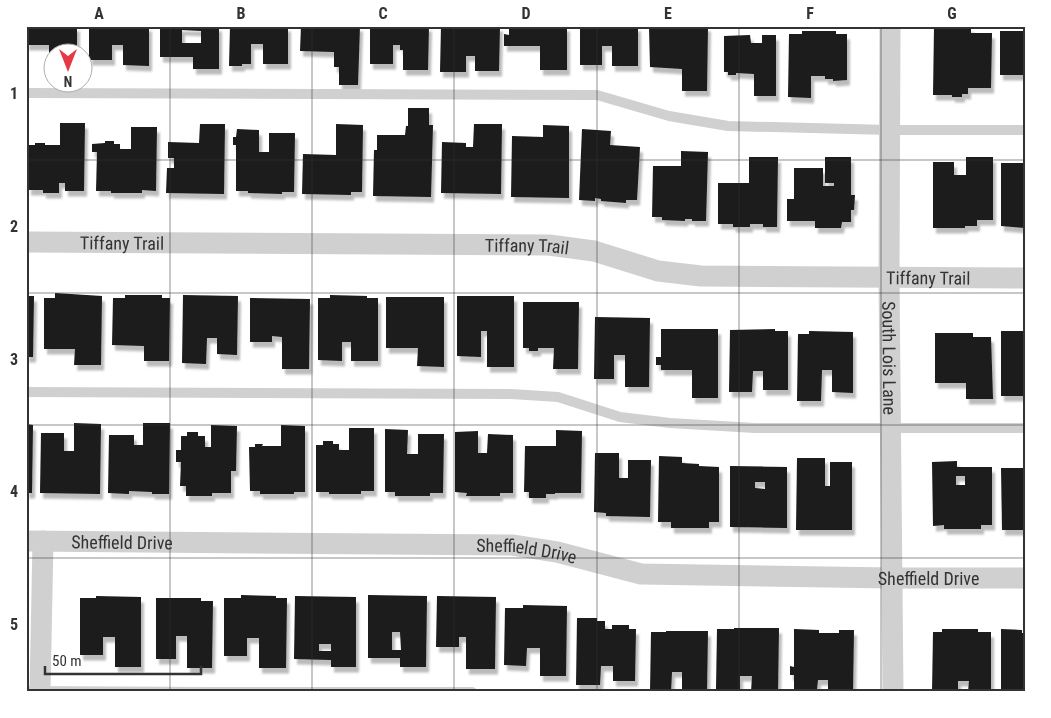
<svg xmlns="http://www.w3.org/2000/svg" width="1051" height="718" font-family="'Roboto Condensed',sans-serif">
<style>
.building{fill:#1a1a1a;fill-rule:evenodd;filter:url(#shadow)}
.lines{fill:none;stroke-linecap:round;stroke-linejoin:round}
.service{stroke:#d0d0d0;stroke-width:10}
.minor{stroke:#d0d0d0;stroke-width:21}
.grid{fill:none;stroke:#333;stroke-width:1;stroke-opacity:0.55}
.labels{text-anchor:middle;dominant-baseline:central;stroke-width:5;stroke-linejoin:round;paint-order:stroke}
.street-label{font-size:18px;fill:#333;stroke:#fff}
.neatline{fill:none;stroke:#333;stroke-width:2}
.grid-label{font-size:16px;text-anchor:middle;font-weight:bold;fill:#333}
</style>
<defs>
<filter id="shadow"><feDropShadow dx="3" dy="5.5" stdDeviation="1" flood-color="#0004"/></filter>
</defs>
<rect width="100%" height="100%" fill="#fff"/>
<g class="building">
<polygon points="26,26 77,26 77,52 52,52 52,67 49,67 49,45 26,45"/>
<polygon points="89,26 149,26 149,66 123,65 123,45 112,45 112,60 89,60"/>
<path d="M160,26h59v43h-26v-12h-33zM182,30l19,1v12h-19z"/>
<polygon points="230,26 288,26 288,64 263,64 263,44 251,44 251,64 242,64 242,66 229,66"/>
<polygon points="301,26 360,26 358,85 339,85 339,67 334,67 334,52 300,51"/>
<polygon points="370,26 429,26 428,70 403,70 403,50 400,50 400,45 393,45 393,64 370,64"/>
<polygon points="441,26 500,26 499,71 475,71 475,56 466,56 466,72 440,72"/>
<polygon points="509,26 567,26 567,70 540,70 540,46 504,46 504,34 509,35"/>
<polygon points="580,26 638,26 638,66 612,66 612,46 602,46 602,65 580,65"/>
<polygon points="675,26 708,26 707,91 682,91 682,69 650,67 649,27 675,28"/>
<polygon points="934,27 971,27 971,33 992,33 991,88 968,88 968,94 962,94 962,97 952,97 952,95 933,95"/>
<polygon points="802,31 836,31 836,34 847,34 847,80 833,81 833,79 825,79 825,76 811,76 811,98 788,97 789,34 802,34"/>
<rect x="1000" y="31" width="25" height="44"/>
<polygon points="750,35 751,43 762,43 762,35 776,35 776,96 754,96 754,74 736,73 736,75 728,75 728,72 724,72 724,36"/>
<polygon points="408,108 429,108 429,125 433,125 431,197 373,196 374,150 377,150 377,135 405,135 406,126 408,126"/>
<polygon points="60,123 85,123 84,191 65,191 65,183 59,183 59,193 43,193 43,190 28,190 29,145 35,145 35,143 45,143 45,145 60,145"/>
<polygon points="200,124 225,124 224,194 166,193 167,168 174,168 174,158 168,158 168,142 199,143"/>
<polygon points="336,124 363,125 362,192 351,192 351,195 302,194 303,154 336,155"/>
<polygon points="474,124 502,124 501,194 441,193 442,142 466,143 466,147 473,147"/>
<polygon points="543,125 569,126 569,198 511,197 512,136 543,137"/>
<polygon points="131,127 157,127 156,191 142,190 142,193 111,193 111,191 96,191 97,152 92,152 92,144 105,143 105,141 114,141 114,144 120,144 120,149 131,149"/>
<polygon points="237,129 259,130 259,152 269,152 269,133 295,133 294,192 282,192 282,194 248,193 248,191 236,191 236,145 233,145 233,137 236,137"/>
<polygon points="582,129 611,131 610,145 640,147 637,200 626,200 626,203 601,201 601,199 595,198 595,201 579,200"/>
<polygon points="681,151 708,152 706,221 692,221 692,219 685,219 685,221 662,220 662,217 652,217 653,166 681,166"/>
<polygon points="749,157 778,157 777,227 763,227 763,224 750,224 750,227 733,227 733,224 718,224 718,183 749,183"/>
<polygon points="825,157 851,157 851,195 855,195 854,210 851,210 851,222 842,222 841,228 815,228 815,221 787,221 787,199 794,199 794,168 823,168 823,186 834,186 834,183 825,183"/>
<polygon points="966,157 993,157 993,220 977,220 977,226 965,226 965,228 933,228 933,162 954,162 954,175 966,175"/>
<polygon points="1001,163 1024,163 1025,228 1001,226"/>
<polygon points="55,293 102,296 101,365 74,365 75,349 44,349 44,298 55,298"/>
<polygon points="125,295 162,295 162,298 170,298 169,361 144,361 144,346 112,345 113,298 125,298"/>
<polygon points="183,295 238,296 237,355 217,354 217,338 207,338 206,364 182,363"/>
<polygon points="330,295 367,296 367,298 378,298 378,361 351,361 351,342 342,342 342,361 318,360 318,298 330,298"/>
<polygon points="26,296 34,296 33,357 26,357"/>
<polygon points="457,296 514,296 514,367 487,367 487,331 481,331 481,357 457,356"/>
<polygon points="386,297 444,297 444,367 417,366 418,348 386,348"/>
<polygon points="250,298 310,299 309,369 282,369 282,337 272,336 272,342 250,342"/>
<polygon points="523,302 579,302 578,369 553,369 554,348 538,348 538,351 529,351 529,348 523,348"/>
<polygon points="595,317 650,318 649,387 625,387 625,355 614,355 614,379 594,379"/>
<polygon points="661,329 718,329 718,398 692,398 692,370 661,370 661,365 656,365 656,357 661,357"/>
<polygon points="775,329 775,331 788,331 788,390 763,390 763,371 753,371 752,392 729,392 730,330"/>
<polygon points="809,331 853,332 853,393 832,392 832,370 822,370 821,401 797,401 798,334 809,334"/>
<rect x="1001" y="331" width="24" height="65"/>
<polygon points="935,333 973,333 973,337 991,337 993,399 966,399 966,383 935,383"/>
<polygon points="74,423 101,424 100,494 40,493 41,433 64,433 64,451 74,451"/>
<polygon points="143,423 170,423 169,494 152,494 152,492 129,491 129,494 108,493 109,435 134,435 134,445 143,445"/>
<polygon points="26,424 33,425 32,493 26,493"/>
<polygon points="211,425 237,426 236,471 231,471 231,493 212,493 212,496 186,496 186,486 180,486 181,462 176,462 176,450 181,450 181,436 187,436 187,432 198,432 198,436 205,436 205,447 211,447"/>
<polygon points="281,425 305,426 305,492 294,492 294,494 260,494 260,491 250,491 249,447 255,447 255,444 263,444 262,446 281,446"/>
<polygon points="349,428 374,428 374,491 361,491 361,494 329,494 329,492 316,492 316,445 323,445 323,441 333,441 333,444 339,444 339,450 349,450"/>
<polygon points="385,429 408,430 407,454 418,454 418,434 444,434 443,493 430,493 430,496 395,496 395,492 385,492"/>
<polygon points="556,430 582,431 581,493 555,493 555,494 546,494 546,498 529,498 529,492 524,492 525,446 556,446"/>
<polygon points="478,431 478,453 487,453 488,434 513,435 513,493 500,493 500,496 466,496 467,493 455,492 455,432"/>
<polygon points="595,453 619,453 619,478 628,478 628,460 651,460 650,517 606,516 606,513 594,512"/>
<polygon points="659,456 682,457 682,463 699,464 699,466 719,467 719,522 709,522 709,528 671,528 671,522 658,522"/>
<polygon points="797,458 825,458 825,486 830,486 830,462 852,462 852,530 796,530"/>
<path d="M957,461v6h35v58h-11v4h-37v-4l-11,1 -1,-64zM956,476h9v9h-9z"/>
<path d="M730,466l57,1v61l-57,-1zM755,482h10v7l-10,-1z"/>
<polygon points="1001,468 1025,468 1025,530 1002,530"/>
<polygon points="241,595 276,596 276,598 287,598 286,668 259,668 259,638 247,638 247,656 224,656 224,598 241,598"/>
<path d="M368,595l59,1 -1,71h-26v-9h-32zM392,632h8l1,18h-9z"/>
<polygon points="96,596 141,597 141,667 115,667 115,637 103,637 103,655 80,655 80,598 96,598"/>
<path d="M295,596l61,1v70h-25v-7l-37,-1zM319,644h12v7h-12z"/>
<polygon points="437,596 496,597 495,669 466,669 466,637 459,637 459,647 436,647"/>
<polygon points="156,598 201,598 201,601 213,601 212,668 187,668 187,636 176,636 176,659 156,659"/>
<polygon points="523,605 567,606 566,676 540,676 540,648 527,648 526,666 504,665 505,608 523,608"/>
<polygon points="577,618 597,618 597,621 605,621 605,629 612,629 612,625 629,625 629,629 636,629 635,681 613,681 613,666 601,666 600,685 576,685"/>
<polygon points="734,628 779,628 778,692 751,692 752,676 740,676 740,689 716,689 717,629 734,629"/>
<polygon points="794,629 819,630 819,633 839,633 839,630 854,630 853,692 828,692 828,680 818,680 817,689 794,689 794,675 790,675 790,666 794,667"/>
<polygon points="942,629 978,629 978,632 991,632 991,692 968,692 969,681 958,681 958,692 932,692 933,632 942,632"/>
<polygon points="1001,629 1022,630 1022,633 1025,633 1025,689 1001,689"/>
<polygon points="666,631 708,631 707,692 682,692 682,672 672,672 671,692 650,692 651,632 666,632"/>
</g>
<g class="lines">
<g class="service">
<polyline points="26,93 597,95 669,116 728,126 890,130 1025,130"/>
<polyline points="26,392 511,394 558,397 620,417 670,423 755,428 1025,428"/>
<polyline points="26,691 212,692"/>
<polyline points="214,692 472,692"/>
</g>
<g class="minor">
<path id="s1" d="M890,26l-1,252 4,414"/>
<path id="s2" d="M26,242l523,3 45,6 64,20 43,5 324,2"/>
<path id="s3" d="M26,541l486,4 45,7 84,22 251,4h133"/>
<polyline points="40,692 43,541"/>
</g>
</g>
<path class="grid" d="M170,26v666M312,26v666M454,26v666M597,26v666M739,26v666M881,26v666M26,160h999M26,293h999M26,425h999M26,558h999"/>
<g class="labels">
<g class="street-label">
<text stroke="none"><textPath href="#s2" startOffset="96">Tiffany Trail</textPath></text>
<text stroke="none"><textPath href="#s2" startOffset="501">Tiffany Trail</textPath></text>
<text stroke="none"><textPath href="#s2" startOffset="906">Tiffany Trail</textPath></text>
<text stroke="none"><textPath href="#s1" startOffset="332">South Lois Lane</textPath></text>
<text stroke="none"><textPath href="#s3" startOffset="96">Sheffield Drive</textPath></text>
<text stroke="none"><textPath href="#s3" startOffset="501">Sheffield Drive</textPath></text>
<text stroke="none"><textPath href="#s3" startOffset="906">Sheffield Drive</textPath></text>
</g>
</g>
<rect width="1051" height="718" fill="none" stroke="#ffffff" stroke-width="55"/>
<g transform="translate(68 68) rotate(180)"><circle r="24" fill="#ffffff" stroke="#adadad"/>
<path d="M0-4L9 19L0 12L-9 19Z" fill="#e63946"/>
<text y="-8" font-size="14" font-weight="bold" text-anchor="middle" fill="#333333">N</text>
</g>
<path d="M45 666v8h156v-8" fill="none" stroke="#333333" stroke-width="2.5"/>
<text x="52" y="666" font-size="15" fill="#333333" stroke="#ffffff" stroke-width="4" paint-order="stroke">50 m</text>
<rect x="28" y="28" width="996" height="662" class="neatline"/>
<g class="grid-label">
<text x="99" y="19">A</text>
<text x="241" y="19">B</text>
<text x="383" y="19">C</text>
<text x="526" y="19">D</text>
<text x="668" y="19">E</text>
<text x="810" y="19">F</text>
<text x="952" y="19">G</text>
<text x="14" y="99">1</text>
<text x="14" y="232">2</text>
<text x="14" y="365">3</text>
<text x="14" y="497">4</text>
<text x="14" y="630">5</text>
</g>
</svg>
